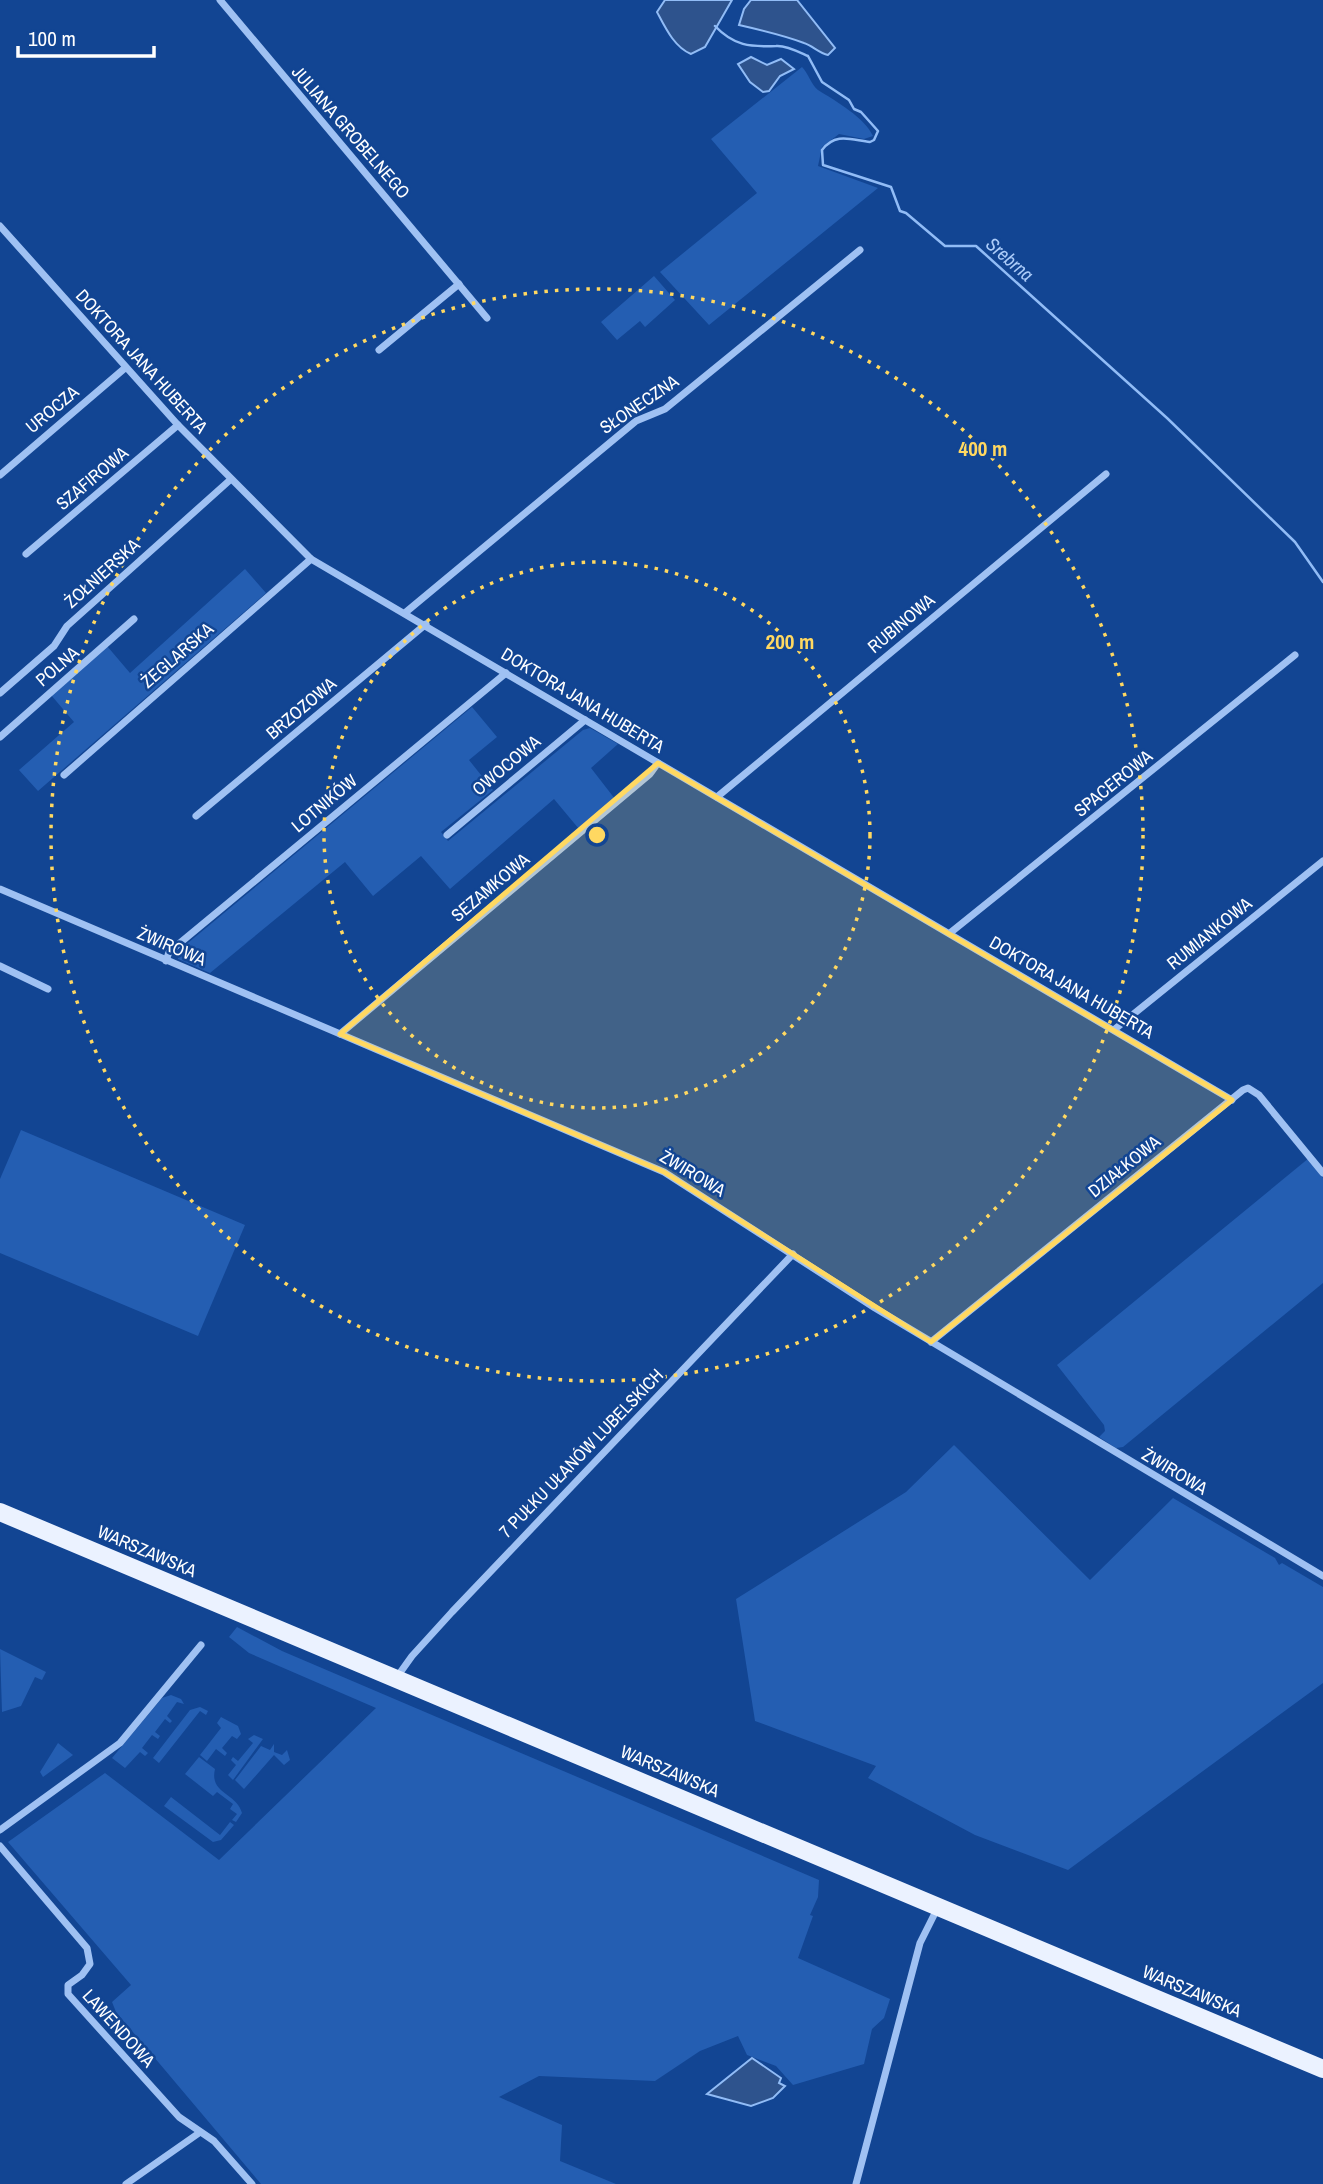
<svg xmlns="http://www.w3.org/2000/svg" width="1323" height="2184" font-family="'Archivo Narrow',sans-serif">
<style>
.green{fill:#245eb2}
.water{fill:#2e538d;stroke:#91bcf6;stroke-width:2}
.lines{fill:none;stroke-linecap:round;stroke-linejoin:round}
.stream{stroke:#91bcf6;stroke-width:2.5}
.street{stroke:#9fc1f3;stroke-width:7}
.primary{stroke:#ebf2ff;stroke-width:18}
.marked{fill:#ffd861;fill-opacity:0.2;stroke:#ffd861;stroke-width:5;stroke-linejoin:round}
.ring{fill:none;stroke:#ffd861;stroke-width:3.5;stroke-dasharray:3.5 7}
.labels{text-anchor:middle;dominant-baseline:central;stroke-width:5;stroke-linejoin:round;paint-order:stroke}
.street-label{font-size:18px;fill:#fff;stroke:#124593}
.water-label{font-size:19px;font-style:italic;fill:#acccf9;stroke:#124593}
.centre{fill:#ffd861;stroke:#124593;stroke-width:3.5}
.ring-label{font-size:21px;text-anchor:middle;font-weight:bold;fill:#ffd861;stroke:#124593;stroke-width:5;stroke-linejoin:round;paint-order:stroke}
</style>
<rect width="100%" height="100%" fill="#124593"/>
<g class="green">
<path d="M802,67c6,6 10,19 16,23 18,11 47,28 55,46l-9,3 -25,-5 -17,13 -4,19 60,22 -169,137 -49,-53 97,-79 -46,-54z"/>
<polygon points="654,276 675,300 645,327 640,321 617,340 601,322"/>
<polygon points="245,569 266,593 38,791 19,770 74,722 51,695 107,646 130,673"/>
<polygon points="472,707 497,737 469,760 493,790 441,832 448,841 583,730 590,728 618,744 591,768 615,799 579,829 554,799 450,889 421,856 373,896 345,862 210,973 178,959 177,952"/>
<polygon points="21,1130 245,1225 198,1336 0,1253 0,1179"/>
<polygon points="1309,1158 1323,1178 1323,1283 1123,1447 1116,1448 1099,1437 1105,1431 1104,1425 1057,1365"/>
<polygon points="954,1445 1090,1580 1173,1498 1275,1558 1279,1565 1282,1563 1323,1587 1323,1683 1068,1870 975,1835 868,1778 876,1766 755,1721 736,1599 906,1492"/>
<polygon points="237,1627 282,1651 819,1880 818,1897 810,1915 813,1916 798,1958 890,1999 884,2018 872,2029 864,2064 793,2085 776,2066 747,2055 738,2036 700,2051 655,2081 539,2076 499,2097 562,2125 560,2161 616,2184 261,2184 116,2012 112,2002 131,1985 8,1842 105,1773 219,1860 376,1708 249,1653 229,1637"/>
<polygon points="0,1649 46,1672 42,1680 35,1677 21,1706 2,1712"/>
<polygon points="171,1695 181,1699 184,1704 177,1702 167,1716 172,1721 170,1723 165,1719 155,1732 160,1736 158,1739 152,1735 142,1748 148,1753 145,1756 140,1752 125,1768 112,1758 162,1698"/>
<polygon points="200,1707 208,1711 206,1715 200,1711 159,1763 153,1758 190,1710"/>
<polygon points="221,1717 238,1726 241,1734 237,1739 232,1736 222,1748 227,1753 225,1756 216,1749 207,1761 200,1755 221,1728 217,1723"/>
<polygon points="254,1735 263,1739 233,1780 228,1775 236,1765 231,1760 233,1757 238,1761 253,1743 248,1739"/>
<polygon points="58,1743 73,1755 43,1777 40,1772"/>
<polygon points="274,1744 274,1752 282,1755 287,1750 290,1760 284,1765 274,1755 244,1789 235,1780 261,1746 270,1750"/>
<path d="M199,1757l16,12c-6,25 22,24 27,44l-6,9 -4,-2 5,-6 -7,-5 3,-5 -16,-12 -4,4 -28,-22z"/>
<polygon points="171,1797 220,1835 230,1822 234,1825 221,1840 213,1842 164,1806"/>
</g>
<g class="water">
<path d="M665,0h67l-27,47 -14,7c-17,-7 -26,-27 -34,-42z"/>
<path d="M751,0h46l38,48 -7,7c-9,-2 -15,-9 -24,-12 -21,-8 -43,-13 -65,-18l5,-16z"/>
<polygon points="751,57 767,65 781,59 794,69 780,76 769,91 763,92 750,82 738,64"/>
<polygon points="752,2058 781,2078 779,2083 785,2086 773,2098 751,2106 707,2094"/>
</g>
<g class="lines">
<path class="stream" d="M715,26c19,20 35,21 61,20 10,-1 23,6 32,10l14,26 27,18 5,9 7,3 17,19 -4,9 -4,2c-19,-2 -34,-10 -48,8l1,15 68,22 9,24 6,2 39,33h31l191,172 128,124 28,40"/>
<g class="street">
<polyline points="220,0 487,318"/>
<polyline points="0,226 178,425 311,559 1232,1100"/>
<polyline points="379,350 459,284"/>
<polyline points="0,475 125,368"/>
<polyline points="26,554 178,425"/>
<polyline points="406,612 636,421 665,409 860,250"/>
<polyline points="0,693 54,646 67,626 230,480"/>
<polyline points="0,737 134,619"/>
<polyline points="64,775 311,559"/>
<polyline points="717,797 1106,474"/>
<polyline points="196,816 426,624"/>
<polyline points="447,835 585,720"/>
<polyline points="0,889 664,1172 875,1308 1323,1576"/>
<polyline points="950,933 1295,655"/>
<polyline points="166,961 169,952 506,673"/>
<polyline points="0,966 48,989"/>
<polyline points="1115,1029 1323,861"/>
<polyline points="340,1034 650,774 658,763"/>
<polyline points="931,1342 1243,1090 1248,1088 1259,1095 1323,1173"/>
<polyline points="397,1677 412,1656 452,1612 793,1254"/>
<polyline points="0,1830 120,1743 201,1645"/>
<polyline points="0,1846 87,1948 90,1964 82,1975 68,1985 68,1994 179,2117 214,2141 252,2184"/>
<polyline points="126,2184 199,2133"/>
<polyline points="856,2184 920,1943 938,1907"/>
</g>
<polyline class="primary" points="0,1512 1323,2069"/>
</g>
<path class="marked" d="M658,763l574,337 -301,242 -267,-170 -324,-138z"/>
<g class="ring">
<circle cx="597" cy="835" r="273"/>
<circle cx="597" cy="835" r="546"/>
</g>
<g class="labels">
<g class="street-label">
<text transform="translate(351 132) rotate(49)">JULIANA GROBELNEGO</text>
<text transform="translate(142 361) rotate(48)">DOKTORA JANA HUBERTA</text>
<text transform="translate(639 404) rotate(-34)">SŁONECZNA</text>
<text transform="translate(52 409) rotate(-40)">UROCZA</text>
<text transform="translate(92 478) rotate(-40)">SZAFIROWA</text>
<text transform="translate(102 573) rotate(-42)">ŻOŁNIERSKA</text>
<text transform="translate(901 623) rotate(-40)">RUBINOWA</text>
<text transform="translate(177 655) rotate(-41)">ŻEGLARSKA</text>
<text transform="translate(57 666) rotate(-41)">POLNA</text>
<text transform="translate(583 700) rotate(31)">DOKTORA JANA HUBERTA</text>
<text transform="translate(301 708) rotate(-40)">BRZOZOWA</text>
<text transform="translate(506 765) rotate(-40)">OWOCOWA</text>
<text transform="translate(1113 783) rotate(-39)">SPACEROWA</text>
<text transform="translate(324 803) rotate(-40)">LOTNIKÓW</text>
<text transform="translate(490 887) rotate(-40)">SEZAMKOWA</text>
<text transform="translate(1209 933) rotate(-39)">RUMIANKOWA</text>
<text transform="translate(172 946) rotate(23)">ŻWIROWA</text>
<text transform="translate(1072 987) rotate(30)">DOKTORA JANA HUBERTA</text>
<text transform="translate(1124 1166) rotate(-39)">DZIAŁKOWA</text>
<text transform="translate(693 1173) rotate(31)">ŻWIROWA</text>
<text transform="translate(581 1453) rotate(-46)">7 PUŁKU UŁANÓW LUBELSKICH</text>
<text transform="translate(1175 1471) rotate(31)">ŻWIROWA</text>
<text transform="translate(147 1551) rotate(23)">WARSZAWSKA</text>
<text transform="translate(670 1771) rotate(23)">WARSZAWSKA</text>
<text transform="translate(1192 1991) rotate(23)">WARSZAWSKA</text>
<text transform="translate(119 2028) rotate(48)">LAWENDOWA</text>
</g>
<g class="water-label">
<text transform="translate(1010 259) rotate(41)">Srebrna</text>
</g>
</g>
<circle cx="597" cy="835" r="10" class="centre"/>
<g class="ring-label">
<text x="983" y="456">400 m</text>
<text x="790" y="649">200 m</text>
</g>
<path d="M18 46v10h136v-10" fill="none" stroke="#ffffff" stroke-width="3.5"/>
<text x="28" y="46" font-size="21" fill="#ffffff" stroke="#124593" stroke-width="5" paint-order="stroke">100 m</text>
</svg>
